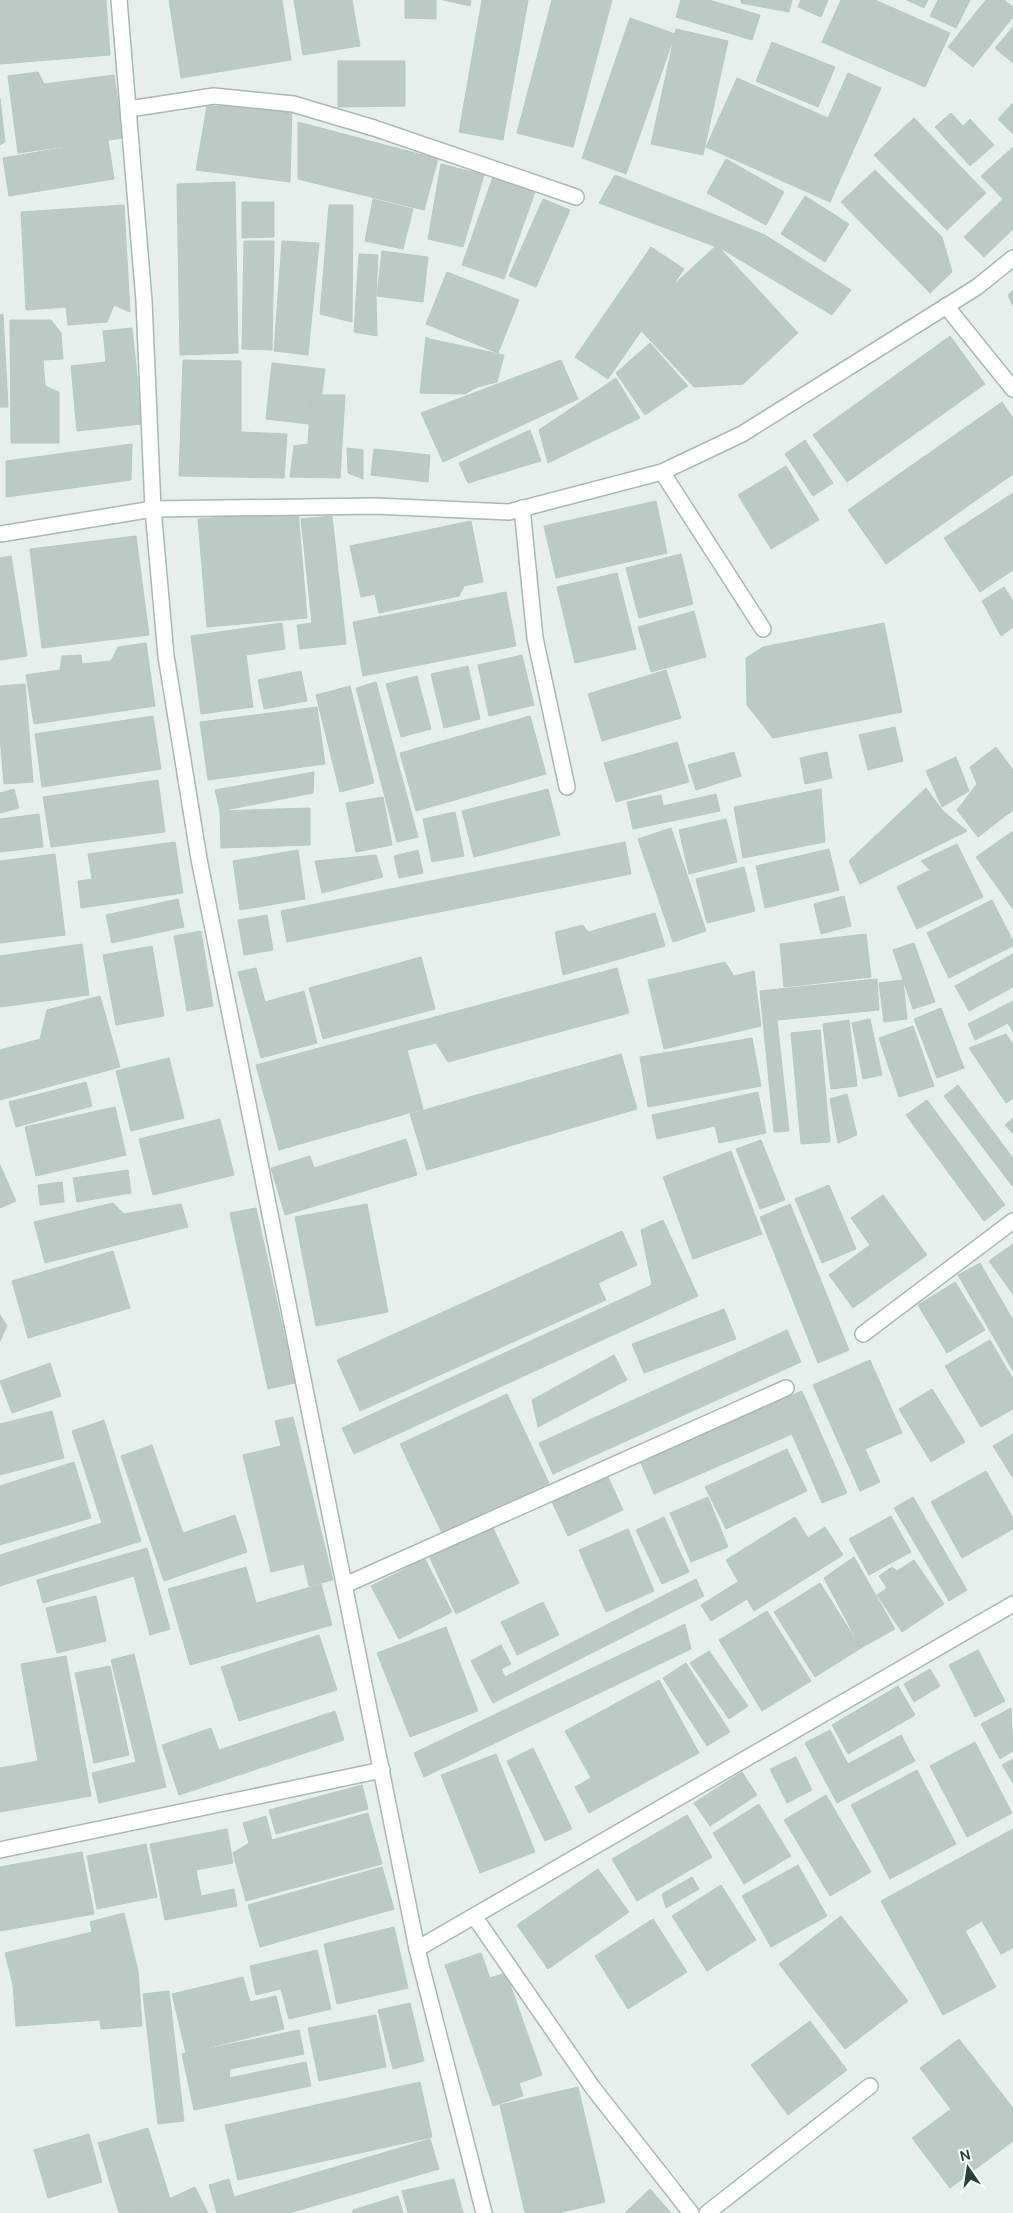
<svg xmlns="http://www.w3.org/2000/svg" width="1013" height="2213" font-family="'DM Sans',sans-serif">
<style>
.building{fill:#bbcac4;stroke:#b8c9c2}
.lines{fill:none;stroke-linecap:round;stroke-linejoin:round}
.minor-casing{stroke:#a8b8b2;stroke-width:18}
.minor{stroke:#fff;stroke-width:15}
</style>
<rect width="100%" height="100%" fill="#e6efeb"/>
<g class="building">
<polygon points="0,0 106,0 110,55 0,64"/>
<polygon points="169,0 282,0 291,60 181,78"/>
<polygon points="294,0 352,0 360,46 303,55"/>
<polygon points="405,0 436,0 436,19 405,18"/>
<polygon points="443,0 471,0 470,6"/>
<polygon points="482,0 528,0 503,140 459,132"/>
<polygon points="552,0 612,0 573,147 517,133"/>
<polygon points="681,0 709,0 760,15 752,40 676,17"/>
<polygon points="741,0 792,0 789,12 741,3"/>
<polygon points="801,0 828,0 821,17 798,7"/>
<polygon points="841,0 875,0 950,33 925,87 822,42"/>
<polygon points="907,0 928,0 924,8"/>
<polygon points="938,0 970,0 956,28 930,16"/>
<polygon points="986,0 1004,0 1013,7 1013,17 973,67 948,47"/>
<polygon points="630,18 675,34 626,174 582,158"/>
<polygon points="1013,27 1013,63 995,48"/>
<polygon points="676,29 728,41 703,155 651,144"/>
<polygon points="772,42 835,67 818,107 756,81"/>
<polygon points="338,61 405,61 405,106 338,107"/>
<polygon points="38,72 44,84 114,75 123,138 18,153 8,76"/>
<polygon points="848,73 881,88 830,202 706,147 737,78 828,118"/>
<polygon points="0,99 5,142 0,145"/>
<polygon points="1013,103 1013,134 998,119"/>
<polygon points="207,106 292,109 290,182 196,170"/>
<polygon points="951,113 963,126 970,119 994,145 970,166 935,127"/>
<polygon points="914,118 986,193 947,230 874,155"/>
<polygon points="298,122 438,159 424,210 298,179"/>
<polygon points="108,140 114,179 9,196 3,158"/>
<polygon points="1013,147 1013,229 984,257 964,237 1003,199 981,176"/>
<polygon points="726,159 784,192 766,225 707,193"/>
<polygon points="441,164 484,175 463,247 428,239"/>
<polygon points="875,170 942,237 952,272 930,293 841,202"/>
<polygon points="615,175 765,235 851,290 832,315 722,249 599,203"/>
<polygon points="493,177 535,192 504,279 462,265"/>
<polygon points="235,182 238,353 180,355 177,184"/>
<polygon points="805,196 849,224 825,262 781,234"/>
<polygon points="373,199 413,209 403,249 365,241"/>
<polygon points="543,199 570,210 536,287 509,276"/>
<polygon points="242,202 274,202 274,237 242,238"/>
<polygon points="124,205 130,312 114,305 107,322 68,325 66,307 26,310 21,212"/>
<polygon points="329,205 353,205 352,322 320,314"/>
<polygon points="244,241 274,241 272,350 242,349"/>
<polygon points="282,241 319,243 308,355 274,351"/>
<polygon points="717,245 798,333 743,384 694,387 633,322"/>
<polygon points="651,247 684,269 608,379 575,357"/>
<polygon points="382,251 428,257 423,302 377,296"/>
<polygon points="359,254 378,255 376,297 377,336 354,332"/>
<polygon points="447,272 519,300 498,353 426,324"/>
<polygon points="1013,290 1013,306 1008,295"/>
<polygon points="3,314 8,407 0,407 0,315"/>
<polygon points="10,320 51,320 61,333 63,359 43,360 45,386 59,392 59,443 11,443"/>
<polygon points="132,328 142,424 77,431 71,366 106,362 103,331"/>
<polygon points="950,336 985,384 847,482 813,435"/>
<polygon points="426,337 430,339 504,355 497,382 477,387 465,394 420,393"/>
<polygon points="650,343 688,386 645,415 616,373"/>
<polygon points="183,360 241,361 241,432 287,434 284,478 179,476"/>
<polygon points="561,360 578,399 443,462 421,413"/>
<polygon points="272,363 325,369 318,425 266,419"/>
<polygon points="616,378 640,418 548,463 539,430"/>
<polygon points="311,395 345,395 340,478 290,477 294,446 308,444"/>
<polygon points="1002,402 1013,418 1013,474 886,564 848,510"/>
<polygon points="530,430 541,461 468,483 459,463"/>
<polygon points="805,440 833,483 813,496 785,454"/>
<polygon points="132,444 131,480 6,497 6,461"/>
<polygon points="347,448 363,450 363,479 348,473"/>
<polygon points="374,449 430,455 428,482 371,475"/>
<polygon points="786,466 819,520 771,549 738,495"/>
<polygon points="1013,493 1013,570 980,592 944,538"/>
<polygon points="656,501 667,553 556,578 544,526"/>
<polygon points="298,511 307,618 207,627 198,519"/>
<polygon points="332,516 346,644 300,649 297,625 312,623 301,519"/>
<polygon points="471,521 483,582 464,586 459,596 379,613 375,594 361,597 350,546"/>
<polygon points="136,536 149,635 42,648 30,549"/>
<polygon points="681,554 693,604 639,618 626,568"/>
<polygon points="11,556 27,656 0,660 0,558"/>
<polygon points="617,573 636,649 575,663 557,587"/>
<polygon points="1004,587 1013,601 1013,627 1001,636 982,601"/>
<polygon points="506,592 516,646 363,676 353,622"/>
<polygon points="694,611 706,657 651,672 638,627"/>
<polygon points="282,623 285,649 246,655 253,707 201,714 191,636"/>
<polygon points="884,623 902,712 773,738 747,705 746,658 763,647"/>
<polygon points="146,643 155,706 34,724 26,675 60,670 62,656 81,655 82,664 111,661 118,647"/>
<polygon points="522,655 534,705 489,716 478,665"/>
<polygon points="468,666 480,719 444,728 431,674"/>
<polygon points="666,670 681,718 602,741 588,694"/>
<polygon points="301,671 307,701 264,709 258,680"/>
<polygon points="417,676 431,729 401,737 386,684"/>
<polygon points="376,682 418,837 397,842 356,688"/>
<polygon points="25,684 33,782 4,784 0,736 0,686"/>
<polygon points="350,686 374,783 340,792 316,695"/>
<polygon points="317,707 325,764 208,780 200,722"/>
<polygon points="153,716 161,769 42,787 35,734"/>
<polygon points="530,716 546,774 416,811 400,753"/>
<polygon points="895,727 903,761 868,770 859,735"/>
<polygon points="677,742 689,782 616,802 604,763"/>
<polygon points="996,747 1013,770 1013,810 978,837 957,810 977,784 970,767"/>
<polygon points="734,752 741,776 696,790 688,765"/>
<polygon points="827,752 832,778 805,784 800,758"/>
<polygon points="956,757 969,791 942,807 926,771"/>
<polygon points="314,772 313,793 220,811 215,790"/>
<polygon points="158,780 165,832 51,847 43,797"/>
<polygon points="926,788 943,811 967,831 860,884 849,861"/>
<polygon points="14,789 19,808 0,813 0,793"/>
<polygon points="548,789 560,835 474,857 462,811"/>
<polygon points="821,789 825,842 743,858 734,807"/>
<polygon points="716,794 720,811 633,829 627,802 661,795 663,806"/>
<polygon points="383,797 392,845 356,852 346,803"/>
<polygon points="310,808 310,845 221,848 220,811"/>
<polygon points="455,812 464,856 432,862 423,819"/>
<polygon points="39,814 43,847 0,852 0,819"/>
<polygon points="726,819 737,862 689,874 679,830"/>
<polygon points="671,828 706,931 673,942 638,839"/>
<polygon points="1013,831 1013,909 976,857"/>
<polygon points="175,842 183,893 81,908 78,881 92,879 88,854"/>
<polygon points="625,842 631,874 287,942 281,911"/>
<polygon points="957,844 983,897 917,929 897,887 930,870 921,861"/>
<polygon points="829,849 839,890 765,908 756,866"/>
<polygon points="298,850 305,899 240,910 233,861"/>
<polygon points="418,850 423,873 399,878 394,856"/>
<polygon points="55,854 65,935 0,943 0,861"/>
<polygon points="376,855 383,877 322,893 315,861"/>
<polygon points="744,867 755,911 707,923 696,879"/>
<polygon points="844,896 851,926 821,934 814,904"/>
<polygon points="178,899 184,927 112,943 106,915"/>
<polygon points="992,900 1013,941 1013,946 949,978 927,933"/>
<polygon points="655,913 665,946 563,975 555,932 583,925 588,932"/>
<polygon points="267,915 273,950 244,955 238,920"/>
<polygon points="201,931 213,1006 187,1011 174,936"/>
<polygon points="866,934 871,977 784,987 780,944"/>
<polygon points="914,943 935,1002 913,1009 893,950"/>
<polygon points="82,944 89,995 0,1007 0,956"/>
<polygon points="152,946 164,1016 116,1025 103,955"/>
<polygon points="1013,954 1013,987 969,1011 955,986"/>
<polygon points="421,957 435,1009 323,1039 309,988"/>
<polygon points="725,962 734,976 754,971 761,1026 664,1049 648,980"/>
<polygon points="256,968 265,1002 304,991 317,1043 261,1058 238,972"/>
<polygon points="617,968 629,1013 448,1062 436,1043 407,1050 423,1109 279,1150 256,1065"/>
<polygon points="877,979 879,1010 777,1020 789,1131 774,1132 760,991"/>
<polygon points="903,980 907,1019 884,1022 879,983"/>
<polygon points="100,996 120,1067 0,1100 0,1050 40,1039 47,1010"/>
<polygon points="1013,1001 1013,1032 1008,1023 975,1040 968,1024"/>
<polygon points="941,1008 964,1068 937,1078 914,1019"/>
<polygon points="870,1019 882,1075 863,1079 852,1023"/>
<polygon points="849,1020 857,1086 831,1089 823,1024"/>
<polygon points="913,1026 934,1086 899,1097 879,1038"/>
<polygon points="820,1030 830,1142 801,1144 791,1033"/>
<polygon points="1006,1034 1013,1044 1013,1098 1006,1103 969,1048"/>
<polygon points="752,1038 761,1086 648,1107 640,1057"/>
<polygon points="621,1054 637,1109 427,1170 410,1114"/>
<polygon points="169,1058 184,1118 131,1131 116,1071"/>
<polygon points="86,1082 92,1106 16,1127 9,1102"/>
<polygon points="958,1085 1013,1158 1013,1187 944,1096"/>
<polygon points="758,1092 766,1133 719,1143 715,1126 657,1139 652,1115"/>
<polygon points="847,1094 857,1135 838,1143 830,1099"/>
<polygon points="927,1100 1005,1205 984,1221 906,1115"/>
<polygon points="115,1107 126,1155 36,1176 25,1127"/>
<polygon points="1013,1118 1013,1134 1005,1125"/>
<polygon points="220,1119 234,1175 153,1195 139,1139"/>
<polygon points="406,1139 417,1175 285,1215 271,1168 310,1156 314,1168"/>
<polygon points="761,1140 785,1200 760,1209 736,1149"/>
<polygon points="731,1151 762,1234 693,1259 663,1177"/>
<polygon points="0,1165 16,1201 0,1208"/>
<polygon points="128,1170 131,1193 77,1202 73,1178"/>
<polygon points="62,1182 64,1202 40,1205 38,1185"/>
<polygon points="829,1185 856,1249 822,1263 795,1199"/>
<polygon points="883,1195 927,1255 853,1308 829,1275 870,1245 851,1218"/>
<polygon points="113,1203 124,1214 181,1204 188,1227 45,1263 34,1222"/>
<polygon points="367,1204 388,1312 316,1326 295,1217"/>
<polygon points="790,1204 849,1350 818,1363 760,1217"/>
<polygon points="256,1208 295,1383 268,1389 230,1213"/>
<polygon points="663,1220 698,1296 354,1454 342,1428 652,1285 641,1230"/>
<polygon points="622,1231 637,1265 598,1283 606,1300 360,1411 337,1360"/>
<polygon points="1013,1244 1013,1294 989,1261"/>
<polygon points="113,1251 130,1308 28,1338 12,1281"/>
<polygon points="980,1263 1013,1320 1013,1371 958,1275"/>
<polygon points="955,1282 985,1330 947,1353 918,1305"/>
<polygon points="724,1309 736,1339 644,1373 632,1344"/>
<polygon points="0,1315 7,1326 0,1341"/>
<polygon points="787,1330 801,1362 553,1474 539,1443"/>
<polygon points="990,1340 1013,1379 1013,1409 981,1427 945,1366"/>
<polygon points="614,1355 627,1380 538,1427 532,1400"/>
<polygon points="870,1360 902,1433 865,1449 880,1482 860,1491 813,1385"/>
<polygon points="50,1363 61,1396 12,1413 0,1381"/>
<polygon points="932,1389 965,1442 931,1462 899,1409"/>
<polygon points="802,1391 847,1493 822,1503 792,1434 654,1494 640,1461"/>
<polygon points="507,1394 549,1483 442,1533 400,1444"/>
<polygon points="52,1411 64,1458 0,1475 0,1424"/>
<polygon points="293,1417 333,1580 309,1586 304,1564 271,1572 243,1455 281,1446 275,1421"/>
<polygon points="104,1420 141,1541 0,1586 0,1555 102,1523 72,1431"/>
<polygon points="1013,1434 1013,1478 993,1446"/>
<polygon points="152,1445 183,1533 235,1515 247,1552 164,1581 121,1456"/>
<polygon points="787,1449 807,1491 726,1529 705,1487"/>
<polygon points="74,1462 91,1518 0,1545 0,1486"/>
<polygon points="986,1471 1013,1518 1013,1529 962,1558 931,1502"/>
<polygon points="608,1477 623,1510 568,1536 552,1502"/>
<polygon points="708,1497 728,1547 691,1562 670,1513"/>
<polygon points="913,1497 967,1590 949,1601 894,1508"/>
<polygon points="891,1516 911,1552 869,1575 849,1539"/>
<polygon points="664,1517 689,1572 662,1584 636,1530"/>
<polygon points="795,1517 808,1538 738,1581 726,1560"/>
<polygon points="491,1524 519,1583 456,1614 428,1554"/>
<polygon points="825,1527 843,1555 754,1611 747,1599 711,1621 701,1605"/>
<polygon points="628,1529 654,1591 606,1612 579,1550"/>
<polygon points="147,1548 170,1629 150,1635 134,1576 43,1603 37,1580"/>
<polygon points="854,1557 895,1629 861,1648 824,1578"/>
<polygon points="425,1559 452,1612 399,1639 371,1586"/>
<polygon points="914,1560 944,1604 902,1632 877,1595 887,1588 879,1576 892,1567 897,1571"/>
<polygon points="246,1567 256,1603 321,1584 332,1625 190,1665 168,1589"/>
<polygon points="696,1579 704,1596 493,1703 471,1661 501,1645 511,1664 501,1669 505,1677"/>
<polygon points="820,1583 861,1648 815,1677 774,1612"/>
<polygon points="96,1596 106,1641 57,1653 46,1608"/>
<polygon points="543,1602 559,1635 517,1655 501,1622"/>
<polygon points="767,1611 811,1681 762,1711 719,1640"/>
<polygon points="685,1624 691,1649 424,1777 414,1753"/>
<polygon points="446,1627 478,1711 410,1737 377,1653"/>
<polygon points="319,1635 337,1690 239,1721 221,1667"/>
<polygon points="978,1650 1005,1701 975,1717 949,1665"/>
<polygon points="709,1651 748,1706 729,1719 690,1663"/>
<polygon points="134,1654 166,1787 99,1803 92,1773 136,1762 111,1660"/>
<polygon points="66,1656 91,1796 0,1812 0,1768 38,1761 21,1664"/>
<polygon points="686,1663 730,1732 707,1746 663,1678"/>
<polygon points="110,1666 129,1755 94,1763 75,1673"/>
<polygon points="930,1669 940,1686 914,1702 904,1684"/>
<polygon points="659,1680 699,1753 589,1813 575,1787 591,1778 565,1731"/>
<polygon points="898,1686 915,1715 848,1754 832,1725"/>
<polygon points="1011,1708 1013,1751 1000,1759 981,1724"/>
<polygon points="335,1711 344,1740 179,1795 162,1745 211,1728 219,1750"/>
<polygon points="830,1730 848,1764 901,1735 915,1761 837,1803 805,1743"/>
<polygon points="975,1742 1012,1813 967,1837 930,1766"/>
<polygon points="533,1748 572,1829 545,1841 507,1761"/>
<polygon points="496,1754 535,1852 480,1873 441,1775"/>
<polygon points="796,1757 812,1790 787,1803 770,1769"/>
<polygon points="1013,1759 1013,1783 1002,1765"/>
<polygon points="917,1770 956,1844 890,1879 851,1805"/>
<polygon points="742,1772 757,1795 710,1826 694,1803"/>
<polygon points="362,1785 368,1809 276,1834 269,1810"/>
<polygon points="826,1795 871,1872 830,1896 784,1820"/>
<polygon points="759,1804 791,1856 744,1884 713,1833"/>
<polygon points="368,1813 382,1864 246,1901 233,1853 249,1843 243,1823 266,1816 272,1840"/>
<polygon points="687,1815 712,1857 637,1901 612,1859"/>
<polygon points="227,1829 233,1863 196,1870 201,1896 234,1889 237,1906 165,1920 150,1844"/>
<polygon points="1013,1829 1013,1948 1001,1954 982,1921 965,1931 996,1987 943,2015 881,1901"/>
<polygon points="146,1844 157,1897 97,1909 87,1856"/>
<polygon points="82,1852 94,1914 0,1931 0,1867"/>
<polygon points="798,1865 827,1916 771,1947 742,1896"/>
<polygon points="382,1867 394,1909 260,1947 248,1905"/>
<polygon points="598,1869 629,1912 548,1969 517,1925"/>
<polygon points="692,1877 699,1889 666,1908 662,1894"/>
<polygon points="721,1885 756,1940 707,1971 672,1916"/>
<polygon points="124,1913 138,1971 142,2026 101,2029 100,2020 16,2026 13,1985 5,1953 92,1932 90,1922"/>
<polygon points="841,1916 908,2001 845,2049 779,1964"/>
<polygon points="653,1919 687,1972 628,2009 595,1956"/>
<polygon points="394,1927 408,1988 337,2004 324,1944"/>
<polygon points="317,1950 331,2009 289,2019 281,1989 256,1995 250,1966"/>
<polygon points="481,1953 490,1978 506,1973 542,2075 519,2083 523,2096 493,2106 445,1965"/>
<polygon points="243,1977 250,2002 276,1996 284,2029 186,2053 172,1994"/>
<polygon points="169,1991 184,2121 158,2124 143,1994"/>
<polygon points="410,2003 424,2061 393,2069 378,2010"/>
<polygon points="376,2015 386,2067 319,2081 308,2028"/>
<polygon points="810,2021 847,2070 788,2115 751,2065"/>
<polygon points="299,2030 304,2054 230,2069 229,2078 306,2062 311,2086 194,2110 182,2054"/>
<polygon points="959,2039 1013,2108 1013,2141 950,2188 912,2138 951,2109 920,2068"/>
<polygon points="420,2082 432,2137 238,2180 225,2125"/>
<polygon points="578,2087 605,2202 558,2213 525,2213 500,2105"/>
<polygon points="148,2128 171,2202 135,2213 119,2213 98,2143"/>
<polygon points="89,2134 102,2182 48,2198 34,2150"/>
<polygon points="430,2139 439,2169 289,2213 217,2213 209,2185 229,2179 234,2197"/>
<polygon points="454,2179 463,2213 408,2213 402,2191"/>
<polygon points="195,2187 208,2213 138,2213"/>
<polygon points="650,2189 671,2213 625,2213"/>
<polygon points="398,2196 403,2213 353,2213 353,2210"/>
</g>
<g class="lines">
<g class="minor-casing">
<g id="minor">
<polyline points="119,0 144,301 153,509 166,656 199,859 417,1949 484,2213"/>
<polyline points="129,109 214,96 293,104 374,128 576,197"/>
<polyline points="946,306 1013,389"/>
<polyline points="662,472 763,629"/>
<polyline points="522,508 535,638 567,787"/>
<polyline points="0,534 153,509 375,506 509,512 662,472 742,434 977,287 1013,258"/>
<polyline points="863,1334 1013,1221"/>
<polyline points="345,1585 786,1388"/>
<polyline points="0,1850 382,1770"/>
<polyline points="474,1916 593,2088 691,2213"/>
<polyline points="417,1949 1013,1604"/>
<polyline points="707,2213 870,2086"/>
</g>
</g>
<use href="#minor" class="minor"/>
</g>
<g transform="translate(968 2168) rotate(347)" stroke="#f7fbf9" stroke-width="4" paint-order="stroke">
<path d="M0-4L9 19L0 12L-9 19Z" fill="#24423a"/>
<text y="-8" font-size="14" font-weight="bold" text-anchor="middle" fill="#24423a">N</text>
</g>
</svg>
